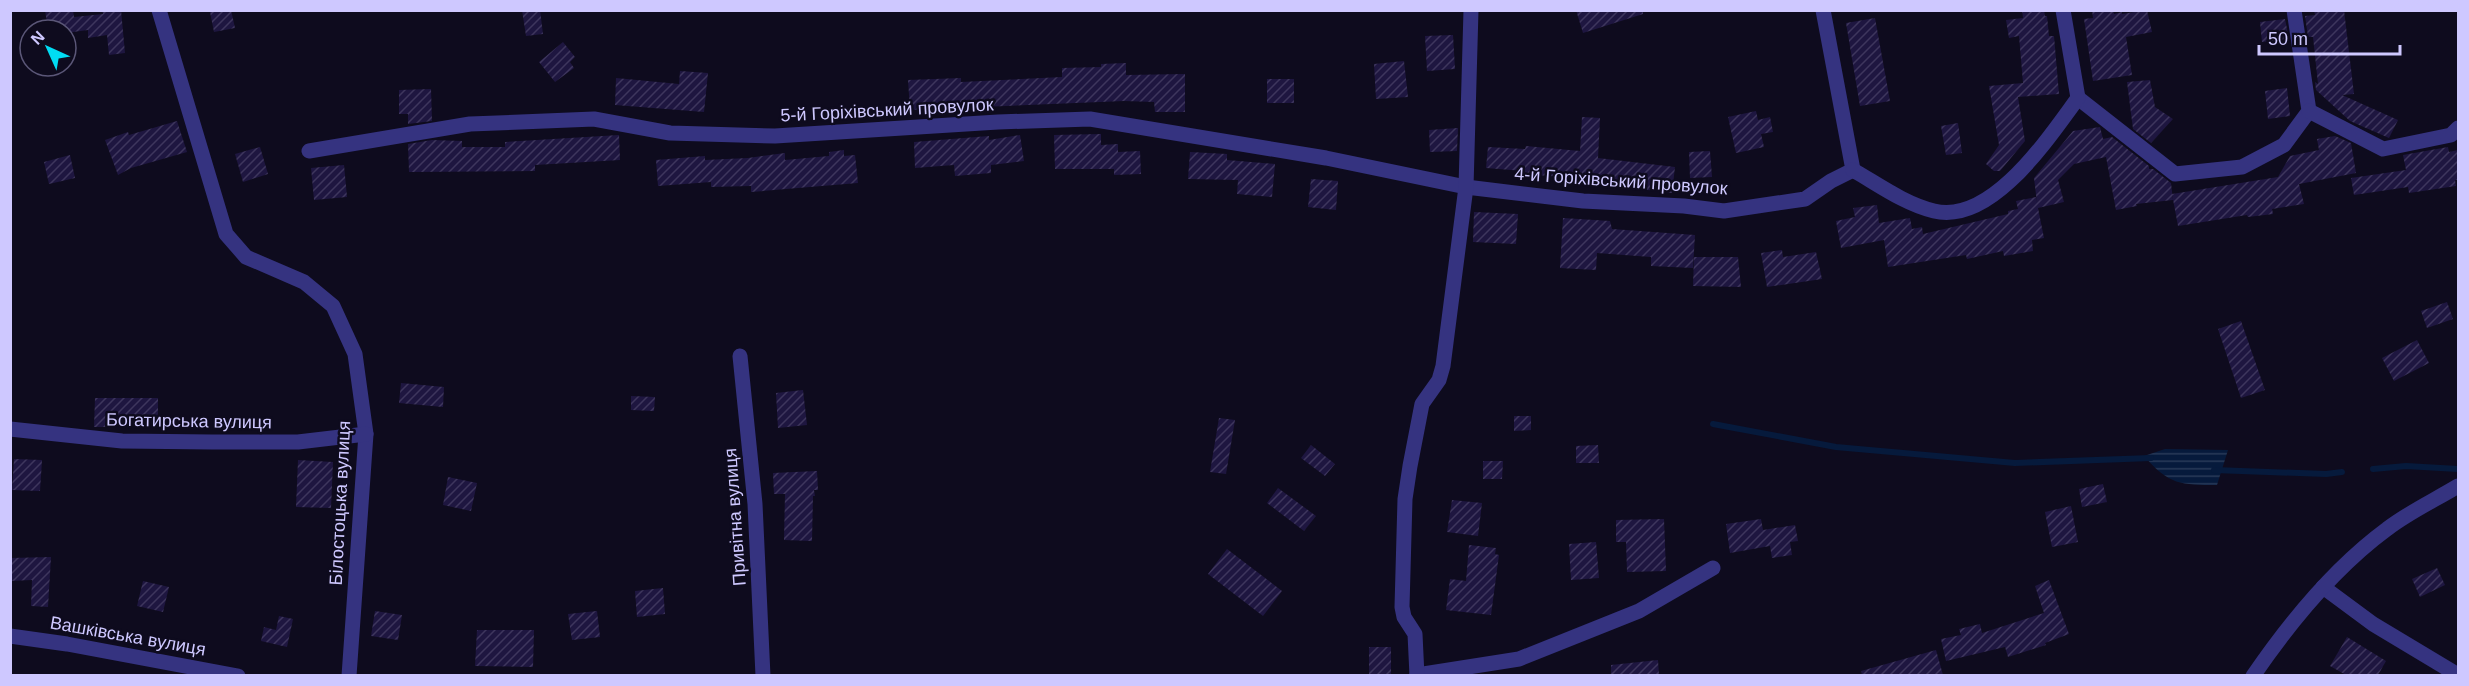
<svg xmlns="http://www.w3.org/2000/svg" width="2469" height="686" font-family="Helvetica,sans-serif">
<style>
.water{fill:url(#water-rules)}
.lines{fill:none;stroke-linecap:round;stroke-linejoin:round}
.stream{stroke:#061a3c;stroke-width:6}
.building{fill:url(#building-hatch)}
.minor{stroke:#353380;stroke-width:15}
.labels{text-anchor:middle;dominant-baseline:central;stroke-width:5;stroke-linejoin:round;paint-order:stroke}
.street-label{font-size:18px;fill:#cec8ff;stroke:#0e0b1e}
</style>
<defs>
<pattern id="water-rules" width="6" height="5" patternUnits="userSpaceOnUse" patternTransform="scale(1.5)"><rect width="6" height="5" fill="#061a3c"/><path d="M0 2.5h6" fill="none" stroke="#293a59"/></pattern>
<pattern id="building-hatch" width="6" height="6" patternUnits="userSpaceOnUse" patternTransform="scale(1.5)"><rect width="6" height="6" fill="#1e1640"/><path d="M-1 1l2-2M0 6l6-6M5 7l2-2" fill="none" stroke="#3e365d"/></pattern>
</defs>
<rect width="100%" height="100%" fill="#0e0b1e"/>
<path class="water" d="M2165,449l63,1 -11,35c-36,0 -48,0 -73,-29z"/>
<g class="lines">
<g class="stream">
<polyline points="1713,424 1836,447 2015,463 2151,458"/>
<polyline points="2373,469 2406,466 2458,469"/>
<polyline points="2214,470 2326,474 2342,472"/>
</g>
</g>
<g class="building">
<polygon points="45,10 73,10 74,17 103,14 102,10 121,10 125,53 109,55 107,35 88,38 88,30 66,33 66,30 48,30"/>
<polygon points="218,10 231,10 235,28 214,32 210,12"/>
<polygon points="522,10 540,10 543,34 526,36"/>
<polygon points="1576,10 1643,10 1643,14 1583,33"/>
<polygon points="2022,10 2044,10 2045,16 2047,16 2049,36 2054,36 2059,94 2018,97 2025,141 2000,171 1994,171 1986,164 1999,145 1989,86 2023,83 2019,36 2009,38 2006,20 2023,18"/>
<polygon points="2092,10 2113,10 2114,14 2122,12 2122,14 2147,10 2152,32 2126,37 2132,75 2093,81 2084,19 2093,18"/>
<polygon points="2314,10 2344,10 2354,94 2342,95 2398,120 2389,138 2350,121 2316,90 2315,82 2318,84 2313,37 2308,37 2305,16 2315,15"/>
<polygon points="1875,18 1890,101 1860,106 1846,23"/>
<polygon points="2285,19 2289,39 2262,42 2260,22"/>
<polygon points="1453,35 1455,69 1427,71 1425,36"/>
<polygon points="563,42 575,57 570,62 574,68 555,82 539,62"/>
<polygon points="1404,61 1408,97 1376,99 1374,64"/>
<polygon points="1126,63 1126,75 1185,74 1185,112 1155,112 1154,102 1124,101 910,110 908,80 961,78 961,82 1062,77 1062,68 1101,67 1101,64"/>
<polygon points="680,71 708,73 704,112 615,105 616,78 679,84"/>
<rect x="1267" y="79" width="27" height="24"/>
<polygon points="2150,80 2155,107 2173,119 2151,143 2133,129 2127,82"/>
<polygon points="2287,88 2290,116 2268,119 2265,91"/>
<polygon points="431,89 432,121 408,124 408,114 399,114 399,90"/>
<polygon points="1756,111 1758,120 1770,117 1773,132 1761,134 1764,147 1736,153 1728,117"/>
<polygon points="1582,117 1600,118 1598,158 1675,167 1672,193 1575,181 1575,178 1523,174 1524,171 1486,168 1488,147 1525,149 1526,146 1580,151"/>
<polygon points="177,121 187,152 131,168 118,175 105,140 128,132 129,135"/>
<polygon points="1958,123 1962,153 1946,155 1941,126"/>
<polygon points="2100,127 2103,139 2112,137 2149,166 2149,169 2153,169 2171,183 2173,200 2136,204 2137,206 2116,210 2106,157 2074,164 2058,180 2064,202 2038,208 2044,238 2032,240 2033,251 2004,256 2003,251 1967,259 1966,255 1888,267 1884,240 1841,248 1836,221 1855,217 1853,208 1877,205 1879,223 1910,218 1912,229 1922,227 1923,234 2008,214 2008,211 2018,209 2016,201 2036,197 2037,203 2034,178 2073,131"/>
<polygon points="1458,128 1457,151 1430,152 1429,130"/>
<polygon points="1101,134 1101,145 1118,144 1118,152 1140,151 1141,174 1114,175 1114,169 1055,169 1054,135"/>
<polygon points="619,135 620,160 535,165 535,171 409,172 408,144 432,140 462,141 462,147 505,147 505,142"/>
<polygon points="1020,135 1024,161 991,165 991,173 955,176 954,165 915,168 914,142 989,136 989,140"/>
<polygon points="2335,136 2351,143 2356,173 2299,184 2304,204 2272,209 2273,214 2248,217 2247,215 2178,226 2172,194 2278,177 2290,156 2319,150 2317,139"/>
<polygon points="260,147 268,174 243,182 235,154"/>
<polygon points="2448,147 2449,152 2458,150 2458,180 2455,180 2456,186 2409,193 2408,187 2354,195 2351,178 2406,170 2403,155"/>
<polygon points="844,150 844,156 855,155 858,183 751,192 751,186 711,187 711,182 658,186 656,160 705,156 705,160 748,158 785,153 785,160 829,156 829,152"/>
<polygon points="1710,151 1712,177 1690,178 1689,152"/>
<polygon points="1190,152 1227,154 1227,160 1275,164 1272,197 1237,194 1238,180 1188,179"/>
<polygon points="70,155 75,178 49,184 44,162"/>
<polygon points="344,165 347,197 314,200 311,168"/>
<polygon points="1311,179 1338,181 1336,210 1308,207"/>
<polygon points="1474,212 1518,214 1516,244 1473,242"/>
<polygon points="1563,218 1610,221 1612,229 1695,235 1693,268 1651,266 1651,257 1597,253 1596,270 1560,268"/>
<polygon points="1782,250 1783,257 1816,252 1822,279 1767,287 1761,253"/>
<polygon points="1694,257 1738,257 1741,287 1693,286"/>
<polygon points="2447,302 2453,319 2427,328 2421,311"/>
<polygon points="2241,321 2265,390 2241,398 2218,329"/>
<polygon points="2417,340 2429,363 2394,381 2382,358"/>
<polygon points="401,383 444,387 443,407 399,403"/>
<polygon points="803,390 807,425 778,428 776,393"/>
<polygon points="631,396 655,397 654,411 631,410"/>
<polygon points="95,398 158,398 158,421 112,421 111,427 94,427"/>
<polygon points="1514,416 1531,416 1531,430 1514,431"/>
<polygon points="1219,418 1235,420 1226,474 1210,472"/>
<polygon points="1311,445 1335,464 1325,476 1301,458"/>
<polygon points="1598,445 1599,463 1576,463 1576,446"/>
<polygon points="14,459 42,460 40,491 12,490"/>
<polygon points="298,460 333,462 331,508 296,507"/>
<polygon points="1483,461 1503,461 1502,479 1483,479"/>
<polygon points="817,471 818,490 814,490 815,496 813,496 812,541 784,540 785,494 774,494 773,473"/>
<polygon points="448,477 477,483 471,511 443,505"/>
<polygon points="2103,484 2107,502 2082,507 2079,489"/>
<polygon points="1278,488 1316,516 1304,531 1267,503"/>
<polygon points="1452,500 1482,503 1478,536 1447,532"/>
<polygon points="2071,506 2078,542 2052,547 2045,512"/>
<polygon points="1664,519 1666,571 1627,572 1626,542 1616,542 1616,520"/>
<polygon points="1761,519 1763,530 1795,525 1798,541 1790,542 1792,555 1772,558 1770,546 1730,553 1726,524"/>
<polygon points="1596,542 1599,578 1571,580 1569,544"/>
<polygon points="1469,545 1496,548 1495,554 1499,555 1491,615 1446,610 1450,579 1466,581"/>
<polygon points="1227,549 1282,591 1263,616 1208,574"/>
<polygon points="51,557 48,607 31,606 32,580 10,581 10,558"/>
<polygon points="2437,568 2445,585 2420,597 2412,579"/>
<polygon points="2049,580 2069,634 2045,643 2046,645 2008,657 2005,647 1946,661 1941,639 1961,635 1959,629 1980,624 1982,633 2044,613 2035,586"/>
<polygon points="143,581 169,587 163,612 137,606"/>
<polygon points="663,588 665,614 637,617 635,591"/>
<polygon points="375,611 402,615 398,640 371,636"/>
<polygon points="597,611 600,637 572,640 568,614"/>
<polygon points="279,616 293,619 287,647 261,641 264,627 276,630"/>
<polygon points="477,630 534,630 533,667 475,666"/>
<polygon points="2347,637 2386,661 2378,675 2346,675 2330,666"/>
<rect x="1369" y="647" width="22" height="28"/>
<polygon points="1936,650 1943,675 1862,675 1861,671"/>
<polygon points="1658,660 1659,675 1611,675 1611,665"/>
</g>
<g class="lines">
<g class="minor">
<polyline points="159,10 226,234 246,257 304,282 333,306 355,354 366,434 349,676"/>
<polyline points="2078,98 2175,174 2242,167 2284,145 2309,111 2294,10"/>
<polyline points="2309,111 2383,149 2451,135 2458,128"/>
<polyline points="309,151 470,124 594,119 670,133 775,136 998,122 1090,119 1326,158 1466,187 1583,201 1684,206 1724,211 1805,199 1831,181 1853,170 1823,10"/>
<path d="M1853,170c26,15 52,34 81,41 58,14 115,-74 144,-113l-15,-88"/>
<polyline points="740,356 755,504 763,676"/>
<polyline points="10,429 122,441 212,442 298,442 366,434"/>
<polyline points="2323,587 2373,624 2458,675"/>
<polyline points="10,636 67,644 238,676"/>
<polyline points="1417,675 1519,659 1639,611 1713,568"/>
<polyline points="1417,676 1415,634 1404,617 1402,607 1405,499 1410,466 1422,404 1439,380 1443,366 1466,187 1471,10"/>
<path d="M2253,676c37,-54 81,-108 134,-147 22,-17 48,-29 71,-43"/>
</g>
</g>
<g class="labels">
<g class="street-label">
<text transform="translate(887 110) rotate(-3)">5-й Горіхівський провулок</text>
<text transform="translate(1621 181) rotate(4)">4-й Горіхівський провулок</text>
<text transform="translate(189 421) rotate(1)">Богатирська вулиця</text>
<text transform="translate(340 503) rotate(-87)">Білостоцька вулиця</text>
<text transform="translate(735 517) rotate(-94)">Привітна вулиця</text>
<text transform="translate(128 636) rotate(10)">Вашківська вулиця</text>
</g>
</g>
<rect width="2469" height="686" fill="none" stroke="#cec8ff" stroke-width="24"/>
<g transform="translate(48 48) rotate(315)"><circle r="28" fill="#0e0b1e" stroke="#5b5778" stroke-width="1.5"/>
<path d="M0-4.5L10 22L0 15L-10 22Z" fill="#00dcf3"/>
<text y="-9" font-size="16" font-weight="bold" text-anchor="middle" fill="#cec8ff">N</text>
</g>
<path d="M2259 45v9h141v-9" fill="none" stroke="#cec8ff" stroke-width="3"/>
<text x="2268" y="45" font-size="18" fill="#cec8ff" stroke="#0e0b1e" stroke-width="4.5" paint-order="stroke">50 m</text>
</svg>
